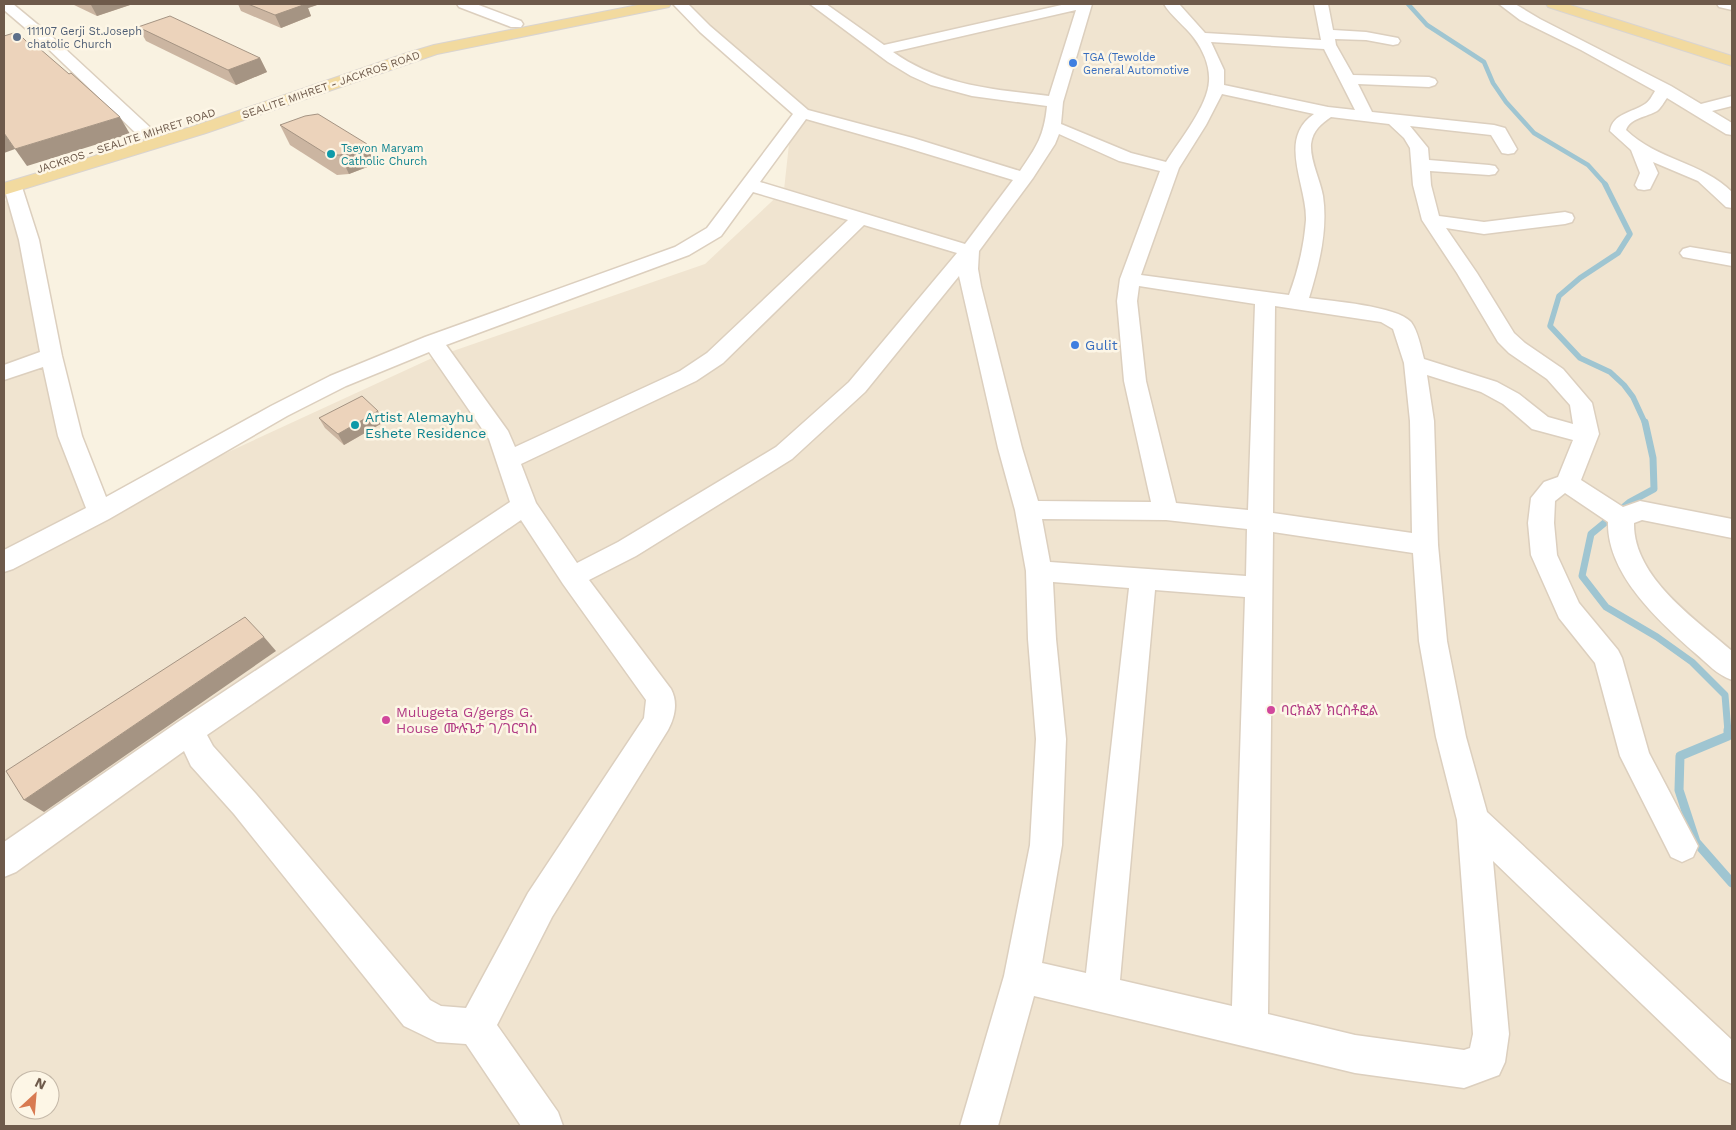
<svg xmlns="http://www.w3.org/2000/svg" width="1736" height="1130" font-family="'Work Sans','Noto Sans Ethiopic',sans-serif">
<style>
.residential{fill:#f0e4d0;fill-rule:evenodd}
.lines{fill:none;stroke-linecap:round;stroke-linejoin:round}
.stream-far3{stroke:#9fc5d1;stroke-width:4.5}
.stream-far2{stroke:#9fc5d1;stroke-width:5.5}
.stream-far1{stroke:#9fc5d1;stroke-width:7}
.stream{stroke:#9fc5d1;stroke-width:9}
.street-casing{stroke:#dccfbe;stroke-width:3}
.primary-casing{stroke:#d9d4d0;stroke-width:2}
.street{fill:#fff;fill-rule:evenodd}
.primary{fill:#f2da9f;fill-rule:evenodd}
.wall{fill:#cbb5a1}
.shaded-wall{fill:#a59483}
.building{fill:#ecd3bb;stroke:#a59483}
.service-dot{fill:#5c6f8a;stroke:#fdf6e6;stroke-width:2}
.shop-dot{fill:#3f7fe0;stroke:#fdf6e6;stroke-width:2}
.culture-dot{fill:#0f9aa8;stroke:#fdf6e6;stroke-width:2}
.hotel-dot{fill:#d1479c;stroke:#fdf6e6;stroke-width:2}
.labels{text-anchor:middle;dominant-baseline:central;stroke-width:5;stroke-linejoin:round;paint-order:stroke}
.far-service-label{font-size:11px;fill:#4e5e75;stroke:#fdf6e6;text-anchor:start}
.far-shop-label{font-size:11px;fill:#366cbe;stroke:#fdf6e6;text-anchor:start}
.far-street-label{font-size:11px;fill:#6e5a4b;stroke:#fdf6e6}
.far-culture-label{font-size:11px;fill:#0d838f;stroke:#fdf6e6;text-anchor:start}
.shop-label{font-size:14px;fill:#366cbe;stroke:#fdf6e6;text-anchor:start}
.culture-label{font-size:14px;fill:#0d838f;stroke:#fdf6e6;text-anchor:start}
.hotel-label{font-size:14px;fill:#b23c85;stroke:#fdf6e6;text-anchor:start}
</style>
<rect width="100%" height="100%" fill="#f9f2e1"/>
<path class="residential" d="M681,4h1051v1122h-1728v-925l21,-6 73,317 332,-153 275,-95 79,-74 9,-83zM20,1080h30v30h-30z"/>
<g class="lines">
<polyline class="stream-far3" points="1408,4 1427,25 1484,62 1493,83 1506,102 1534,133 1588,165 1606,185"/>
<polyline class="stream-far2" points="1605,184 1630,234 1618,253 1580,278 1559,296 1550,326 1580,358 1610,372 1624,385 1633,397 1645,423"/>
<polyline class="stream-far1" points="1645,422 1653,458 1654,489 1630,502 1591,534 1582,576 1606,607 1657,637 1692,662 1725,695 1728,732"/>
<polyline class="stream" points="1728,730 1728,736 1680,756 1679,790 1696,842 1732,883"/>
<g class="street-casing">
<g id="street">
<polygon points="4,4 13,4 48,33 154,131 156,135 154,139 142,139 38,39 4,10"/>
<polygon points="457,4 476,4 521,21 523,24 521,27 511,27 459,7"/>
<path d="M673,4h15l22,22 98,84 105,28 107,33c17,-25 24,-35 27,-65l-75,-10 -41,-11 -20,-9 -23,-14 -78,-58h16l58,41 182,-41h26l-29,98 -2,22 70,29 35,9c13,-21 42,-56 43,-81 1,-15 -6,-31 -15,-43 -9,-12 -23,-22 -30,-34h15l26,29 116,7 -7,-36h14l5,26 33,2 32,6 2,3 -2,3 -5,1 -27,-5 -31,-1 1,6 17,30 76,2 6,2 2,3 -2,3 -6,2 -71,-3 14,28 122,13 11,3 12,21 -3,4 -6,1 -6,-1 -11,-18 -81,-9 18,22 1,12 60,5 6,1 3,4 -3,4 -6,1 -59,-4 1,14 8,31 45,6 81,-10 7,2 2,4 -2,4 -7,2 -81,10 -38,-6 31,45 37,60 11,10 38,26 29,34 7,31 -18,46 42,27 17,-6 92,18v19l-90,-18 -8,3c-1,54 61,96 98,128v29c-15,-5 -25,-17 -37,-27 -36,-32 -88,-78 -87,-131l-43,-29 -10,8 -1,22 3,32 22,48 39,47 4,8 27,95 49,93 -5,11 -11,5 -11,-5 -51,-101 -25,-93 -36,-45 -28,-63 -3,-32 3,-25 13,-16 14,-5 15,-37 -41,-11 -29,-25 -22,-12 -54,-17 7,46 4,124 9,96 19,96 21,75 245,228v44l-13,-6 -226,-217 16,173 -4,28 -6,13 -35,13 -109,-15 -321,-77 -36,130h-38l44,-150 26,-131 6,-106 -8,-100 -2,-68 -11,-61 -17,-62 -39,-172 -94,116 -73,67 -156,97 -47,24 82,109c7,13 4,28 -3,41l-116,187 -55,108 61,87 5,14h-42l-55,-82 -29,-2 -33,-16 -170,-212 -43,-48 -7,-15 -168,121 -12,5v-35l174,-120 332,-220 -21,-63 -60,-87 -83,34 -59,30 -178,103 -96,50 -9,3v-22l82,-42 -28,-72 -15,-69 -39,13v-15l36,-13 -21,-112 -15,-53 3,-4 6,-1 6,1 3,4 17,53 23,116 20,80 24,61 165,-91 59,-30 95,-39 250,-90 32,-19 86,-114 -93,-82zM1076,10l-27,86c-57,-7 -108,-10 -156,-44zM1211,42l113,7 31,61 -27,-3 -104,-22v-15zM1222,94l92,20c-37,25 -7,71 -8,106 -2,26 -8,51 -17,75l-148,-20 38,-107 27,-43zM1331,117l58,7 15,14 6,10 3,37 9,35 35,53 41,69 11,11 38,26 23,26 3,19 -25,-7 -29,-23 -22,-12 -73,-23c-3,-11 -6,-28 -13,-37 -14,-16 -80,-21 -102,-24 10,-33 19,-68 14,-102 -3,-17 -13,-35 -12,-52 2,-14 10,-20 20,-27zM806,119l95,27 112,34 -48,64 -205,-62zM1059,134l60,27 41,10 -40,108 -3,22 7,80 27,121 -113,-1 -16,-53 -41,-162 -3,-17 1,-18 54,-73 22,-34zM753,192l95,28 -141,133 -27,18 -165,76 -7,-16 -62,-86 243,-90 32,-19zM864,225l93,28 -108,129 -73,65 -158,95 -41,21 -41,-60 -15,-39 175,-83 27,-18zM1139,286l116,18 -7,206 -72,-7 -30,-122 -9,-80zM1275,306l106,16 12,7 11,34 6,58 2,112 -139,-20zM1042,519l124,1 81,9 -1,47 -196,-14zM521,520l42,64 83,116 -2,18 -116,175 -62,115 -25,-2 -11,-6 -174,-206 -43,-48 -6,-11zM1273,532l140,21 6,88 17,96 21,83 16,214 -3,14 -6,2 -109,-15 -87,-21zM1053,582l76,6 -43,385 -44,-10 20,-118 4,-106 -10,-100zM1155,590l90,7 -13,409 -112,-26z"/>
<path d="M1499,4h16l25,15 131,67 30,18 31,-8v10l-20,5 20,12v12l-6,-1 -59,-36c-3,4 -6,10 -10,13 -10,6 -27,7 -31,19 31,30 76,32 106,62v16l-6,-1 -28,-26 -45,-19 5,11 -8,16 -6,1 -6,-1 -3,-4 5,-12 -9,-23 -21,-19c3,-18 22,-18 35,-27 4,-2 7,-8 10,-13l-74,-41 -61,-30z"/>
<polygon points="1717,4 1732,4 1732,10 1719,7"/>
<polygon points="1690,247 1732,254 1732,266 1683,257 1680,253 1683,249"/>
</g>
</g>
<g class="primary-casing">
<g id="primary">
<polygon points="643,4 671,4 669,7 664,8 437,54 206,133 4,195 4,183 194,126 407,53 434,45"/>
<polygon points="1546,4 1567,4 1732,56 1732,66 1548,7"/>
</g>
</g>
<use href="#street" class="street"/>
<use href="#primary" class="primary"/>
</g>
<g class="wall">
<polygon points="72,4 133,4 97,16"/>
<polygon points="238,4 320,4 308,8 311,16 281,28 241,11"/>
<polygon points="138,27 260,58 267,72 236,85 146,41"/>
<polygon points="280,125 367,144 375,164 349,174 337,175 290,145"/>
<polygon points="319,418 384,422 344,445 325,428"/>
</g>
<g class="shaded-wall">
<polygon points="94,4 133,4 97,16 91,5"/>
<polygon points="296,4 320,4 308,8 311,16 281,28 275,15"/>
<polygon points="260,58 267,72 236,85 228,70"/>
<polygon points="120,117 130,134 27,166 15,149"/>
<polygon points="4,133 15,149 4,153"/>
<polygon points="367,144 375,164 349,174 340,155"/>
<polygon points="378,411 384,422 344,445 338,434"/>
<polygon points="264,637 276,651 44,812 24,800"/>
</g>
<g class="building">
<polygon points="248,4 306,4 275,15"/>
<polygon points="170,16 260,58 228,70 138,27"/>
<polygon points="17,32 28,43 32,42 69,74 71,73 120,117 15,149 4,133 4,36"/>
<polygon points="318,114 367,144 340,155 328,155 280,125 305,116"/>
<polygon points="362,396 378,411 338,434 319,418"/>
<polygon points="245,617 264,637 24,800 6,771"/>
</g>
<circle class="service-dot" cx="17" cy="37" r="5"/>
<g class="shop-dot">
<circle cx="1073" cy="63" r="5"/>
<circle cx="1075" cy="345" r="5"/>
</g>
<g class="culture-dot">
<circle cx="331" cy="154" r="5"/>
<circle cx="355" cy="425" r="5"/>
</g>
<g class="hotel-dot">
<circle cx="1271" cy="710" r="5"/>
<circle cx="386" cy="720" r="5"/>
</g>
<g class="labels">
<g class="far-service-label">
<text x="27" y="31">111107 Gerji St.Joseph<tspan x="27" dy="13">chatolic Church</tspan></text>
</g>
<g class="far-shop-label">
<text x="1083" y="57">TGA (Tewolde<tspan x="1083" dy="13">General Automotive</tspan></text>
</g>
<g class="far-street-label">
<text transform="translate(331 85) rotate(-19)">SEALITE MIHRET - JACKROS ROAD</text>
<text transform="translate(126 141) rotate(-18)">JACKROS - SEALITE MIHRET ROAD</text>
</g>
<g class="far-culture-label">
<text x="341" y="148">Tseyon Maryam<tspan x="341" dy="13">Catholic Church</tspan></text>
</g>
<g class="shop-label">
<text x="1085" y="345">Gulit</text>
</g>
<g class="culture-label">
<text x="365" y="417">Artist Alemayhu<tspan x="365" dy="16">Eshete Residence</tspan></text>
</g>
<g class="hotel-label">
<text x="1281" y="710">ባርክልኝ ክርስቶፎል</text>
<text x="396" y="712">Mulugeta G/gergs G.<tspan x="396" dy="16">House ሙሉጌታ ገ/ገርግስ</tspan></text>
</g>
</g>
<rect width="1736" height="1130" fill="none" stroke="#6e5a4b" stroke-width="10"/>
<g transform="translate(35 1095) rotate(26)"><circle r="24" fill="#fdf6e6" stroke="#c4b8a8"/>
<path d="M0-4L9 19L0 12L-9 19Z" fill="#d87a51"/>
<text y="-8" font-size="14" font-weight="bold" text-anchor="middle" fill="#6e5a4b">N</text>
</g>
</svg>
